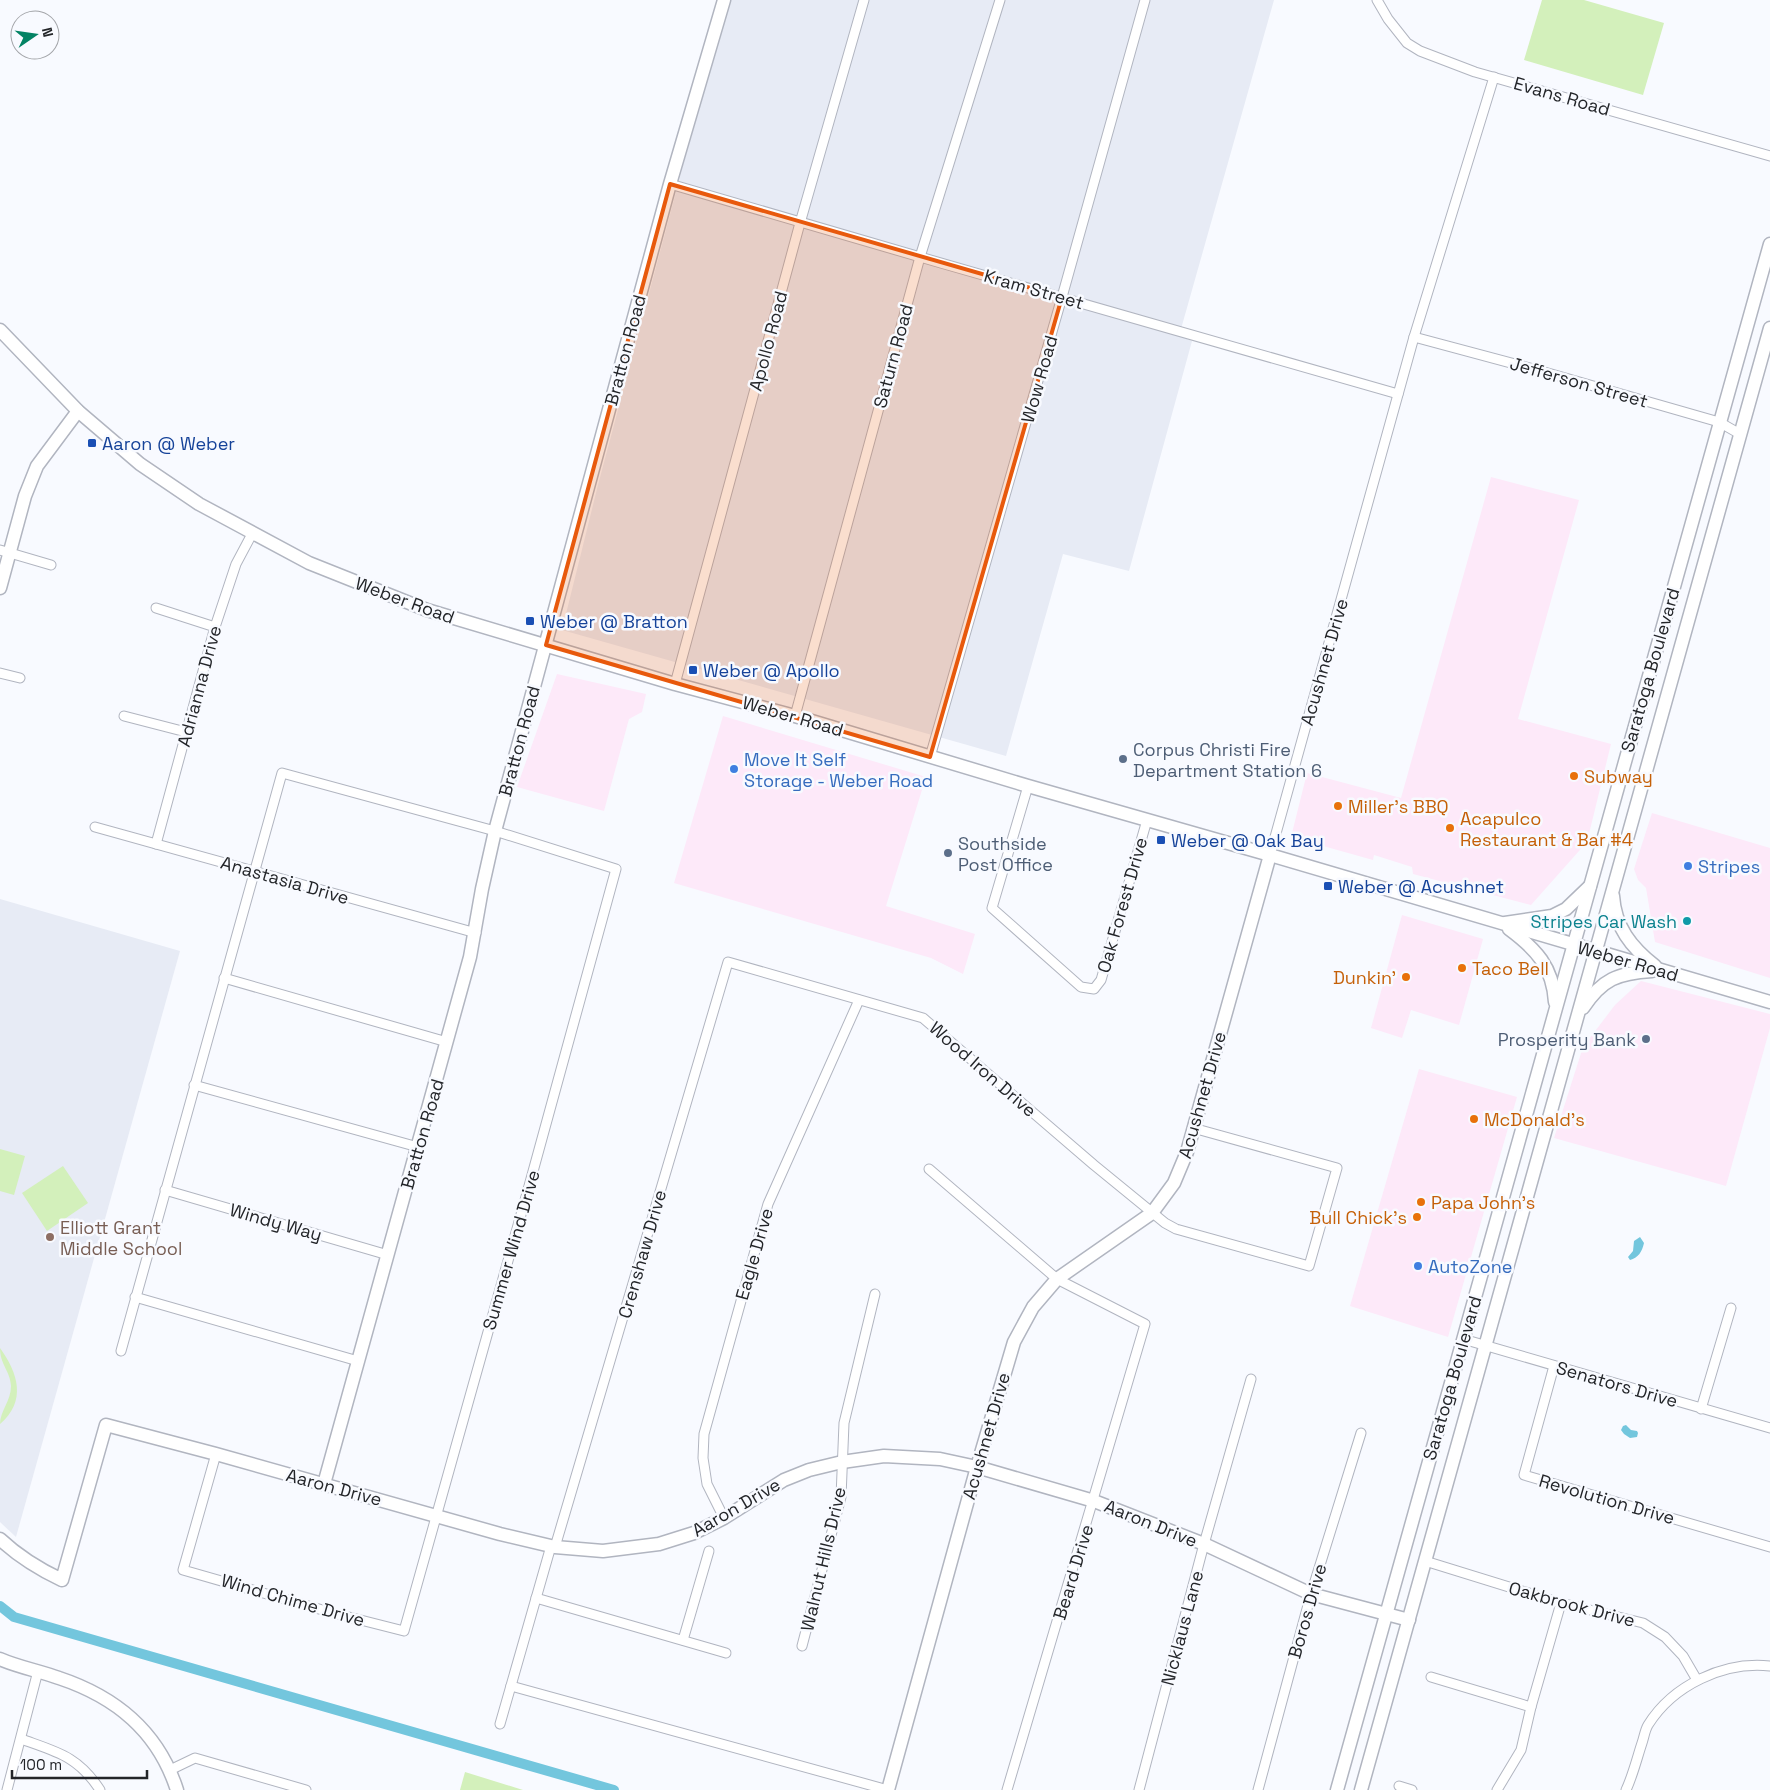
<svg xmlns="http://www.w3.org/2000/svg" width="1770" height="1790" font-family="'Space Grotesk',sans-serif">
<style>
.commercial{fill:#fde9f9}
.built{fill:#e7ebf5}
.green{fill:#d3f0bb}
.water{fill:#73c6dd}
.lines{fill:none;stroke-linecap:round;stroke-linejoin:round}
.canal{stroke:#73c6dd;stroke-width:10}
.street-casing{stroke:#b1b5c0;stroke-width:11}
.secondary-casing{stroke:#b1b5c0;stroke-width:15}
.street{stroke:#fff;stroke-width:9}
.secondary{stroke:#fff;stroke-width:12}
.marked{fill:#e8590c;fill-opacity:0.2;stroke:#e8590c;stroke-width:4;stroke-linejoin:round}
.transit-dot{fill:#1a4fb4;stroke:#f8faff;stroke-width:2}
.service-dot{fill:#5c6f8a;stroke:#f8faff;stroke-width:2}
.shop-dot{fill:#3f7fe0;stroke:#f8faff;stroke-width:2}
.food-dot{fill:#e8710a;stroke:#f8faff;stroke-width:2}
.culture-dot{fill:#0f9aa8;stroke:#f8faff;stroke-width:2}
.education-dot{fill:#8d6e63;stroke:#f8faff;stroke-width:2}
.labels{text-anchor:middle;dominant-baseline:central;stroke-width:5;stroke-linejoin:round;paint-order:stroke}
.street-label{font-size:18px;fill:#232529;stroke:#f8faff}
.transit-label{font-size:18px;fill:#164399;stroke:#f8faff;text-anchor:start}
.service-label{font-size:18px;fill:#4e5e75;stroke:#f8faff;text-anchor:start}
.shop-label{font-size:18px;fill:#366cbe;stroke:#f8faff;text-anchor:start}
.food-label{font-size:18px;fill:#c56008;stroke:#f8faff;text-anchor:start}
.culture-label{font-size:18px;fill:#0d838f;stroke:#f8faff;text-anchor:end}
.education-label{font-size:18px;fill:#785e54;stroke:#f8faff;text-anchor:start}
</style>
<rect width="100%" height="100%" fill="#f8faff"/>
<g class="commercial">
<polygon points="1491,477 1579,500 1518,719 1611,744 1587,842 1531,905 1413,874 1412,867 1374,855 1373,860 1291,837 1307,773 1401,798"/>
<polygon points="557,674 646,694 642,712 629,719 604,811 517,787"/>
<polygon points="723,716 926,777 886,906 975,934 963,974 931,958 674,883"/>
<polygon points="1652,813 1770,848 1770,978 1655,942 1646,888 1638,880 1634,869"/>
<polygon points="1402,915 1483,939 1459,1025 1411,1010 1402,1038 1371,1028"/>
<polygon points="1641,981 1770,1014 1770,1028 1726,1186 1554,1138 1583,1047 1615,1005"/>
<polygon points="1419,1069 1517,1097 1448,1337 1350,1306"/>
</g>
<g class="built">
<polygon points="731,0 1274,0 1179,336 1192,341 1129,571 1063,554 1006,756 562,630 598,485 684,162"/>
<polygon points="0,899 180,951 16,1537 0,1522"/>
</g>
<g class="green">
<polygon points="1542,0 1584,0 1664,23 1643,95 1524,60"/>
<polygon points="0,1149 25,1156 14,1195 0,1191"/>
<polygon points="63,1166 88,1203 47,1231 22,1193"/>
<path d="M0,1348c18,25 27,53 0,76 0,-13 11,-23 11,-38 -1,-16 -11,-21 -11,-38z"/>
<polygon points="465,1772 523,1790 460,1790"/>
</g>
<g class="water">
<path d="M1640,1237l4,6c-2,9 -6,15 -14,17l-2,-3 5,-6 1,-10z"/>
<polygon points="1626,1425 1631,1430 1637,1431 1638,1433 1637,1437 1630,1438 1624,1434 1621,1430 1623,1426"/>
</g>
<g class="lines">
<polyline class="canal" points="0,1606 14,1617 614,1790"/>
<g class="street-casing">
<g id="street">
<polyline points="1377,0 1388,19 1407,43 1420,51 1475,72 1770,156"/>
<path d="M670,184c242,72 486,140 728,210"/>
<polyline points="1414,337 1541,371 1719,422 1740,434"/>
<polyline points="0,550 51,565"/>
<polyline points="156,608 215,627"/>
<polyline points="0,673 20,678"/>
<polyline points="675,684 800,223 864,0"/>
<polyline points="124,716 186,732"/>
<polyline points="795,716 920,257 1000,0"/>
<polyline points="930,757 1062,297 1145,0"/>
<polyline points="1028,786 992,908 1081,987 1094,989 1101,980 1147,820"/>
<polyline points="95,827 476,933"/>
<polyline points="156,844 215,627 236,564 253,532"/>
<polyline points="1270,855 1414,337 1494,77"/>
<polyline points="224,978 447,1042"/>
<polyline points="194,1085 418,1147"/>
<polyline points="929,1169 1057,1279 1145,1324 1007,1790"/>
<polyline points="165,1190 388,1255"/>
<polyline points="135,1297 358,1361"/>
<polyline points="1463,1339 1770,1428"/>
<polyline points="121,1351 282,773 495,831 616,869 529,1186 404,1631 333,1613 183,1570 216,1454"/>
<polyline points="1554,1366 1524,1475 1770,1547"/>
<polyline points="1701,1409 1731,1308"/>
<polyline points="724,1518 707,1484 703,1458 704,1434 768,1204 859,1000"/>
<polyline points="555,1547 728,962 923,1018 1094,1165 1165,1223 1176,1229 1309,1266 1337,1168 1193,1128"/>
<polyline points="1425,1561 1561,1603 1643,1623 1665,1637 1683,1656 1697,1680"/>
<polyline points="536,1598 726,1653"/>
<polyline points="683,1640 709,1551"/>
<polyline points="802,1646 841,1497 844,1423 875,1294"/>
<polyline points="1431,1677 1531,1707"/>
<polyline points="511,1686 888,1790"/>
<polyline points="500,1724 551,1546"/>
<path d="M21,1739c36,13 57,17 79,51"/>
<polyline points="170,1770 195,1758 306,1790"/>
<polyline points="1399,1786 1412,1790"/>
<polyline points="7,1790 38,1671"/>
<polyline points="1139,1790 1204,1544 1251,1379"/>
<polyline points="1258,1790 1311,1594 1361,1433"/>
<polyline points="1497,1790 1521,1750 1531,1707 1561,1603"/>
<path d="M1626,1790c7,-15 11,-32 16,-47 2,-6 3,-13 6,-18 25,-40 76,-64 122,-59"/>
</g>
</g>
<g class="secondary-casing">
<g id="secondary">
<polyline points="0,330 78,411 140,464 199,504 309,563 427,610 675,684 795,716 1028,786 1270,855 1770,1002"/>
<polyline points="0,588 25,496 37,466 78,411"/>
<path d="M1613,896c2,31 18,51 42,70"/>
<polyline points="1505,923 1552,916 1566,909 1590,886"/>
<path d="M1509,929c27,20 44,38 46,73"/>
<path d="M1583,1008c19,-29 35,-35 69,-37"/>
<polyline points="324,1484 470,957 482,889 495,831 670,184 724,0"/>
<path d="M0,1539c18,17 39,30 62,41l44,-155 110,29 284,80 55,13 48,4 56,-7 35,-11 30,-15 60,-38 25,-10 33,-8 42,-6 56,3 37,8 117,34 110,43 107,50 98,26"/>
<path d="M0,1659c18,8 40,12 59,19 57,19 99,53 118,112"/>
<polyline points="888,1790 977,1467 1014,1342 1033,1307 1057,1279 1152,1213 1174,1183 1187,1152 1270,855"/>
<polyline points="1337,1790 1770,244"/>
<polyline points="1361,1790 1770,328"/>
</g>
</g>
<use href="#street" class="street"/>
<use href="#secondary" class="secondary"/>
</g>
<path class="marked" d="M670,184l392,113 -132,460 -384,-112z"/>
<g class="transit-dot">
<rect x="87" y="438" width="10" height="10" rx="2.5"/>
<rect x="525" y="616" width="10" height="10" rx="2.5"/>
<rect x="688" y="665" width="10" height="10" rx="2.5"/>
<rect x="1156" y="835" width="10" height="10" rx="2.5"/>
<rect x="1323" y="881" width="10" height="10" rx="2.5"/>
</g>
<g class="service-dot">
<circle cx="1123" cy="759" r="5"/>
<circle cx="948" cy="853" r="5"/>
<circle cx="1646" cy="1039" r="5"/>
</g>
<g class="shop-dot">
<circle cx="734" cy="769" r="5"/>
<circle cx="1688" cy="866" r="5"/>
<circle cx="1418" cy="1266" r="5"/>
</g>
<g class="food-dot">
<circle cx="1574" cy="776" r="5"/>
<circle cx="1338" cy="806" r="5"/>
<circle cx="1450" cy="828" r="5"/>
<circle cx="1462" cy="968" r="5"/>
<circle cx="1406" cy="977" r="5"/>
<circle cx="1474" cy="1119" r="5"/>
<circle cx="1421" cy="1202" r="5"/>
<circle cx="1417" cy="1217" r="5"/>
</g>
<circle class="culture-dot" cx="1687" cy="921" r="5"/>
<circle class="education-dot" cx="50" cy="1237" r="5"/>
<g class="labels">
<g class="street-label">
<text transform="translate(1562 96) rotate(16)">Evans Road</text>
<text transform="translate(1034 289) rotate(16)">Kram Street</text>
<text transform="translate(768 341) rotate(-75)">Apollo Road</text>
<text transform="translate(625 350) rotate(-75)">Bratton Road</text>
<text transform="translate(893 356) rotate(-75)">Saturn Road</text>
<text transform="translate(1039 379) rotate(-74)">Wow Road</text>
<text transform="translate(1579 382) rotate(16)">Jefferson Street</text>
<text transform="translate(405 600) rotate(20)">Weber Road</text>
<text transform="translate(1324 662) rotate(-74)">Acushnet Drive</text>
<text transform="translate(1650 670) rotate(-74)">Saratoga Boulevard</text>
<text transform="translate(199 686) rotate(-75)">Adrianna Drive</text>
<text transform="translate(793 716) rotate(16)">Weber Road</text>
<text transform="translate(519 741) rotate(-75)">Bratton Road</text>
<text transform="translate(285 880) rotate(16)">Anastasia Drive</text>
<text transform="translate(1122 905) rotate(-74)">Oak Forest Drive</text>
<text transform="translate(1628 961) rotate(16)">Weber Road</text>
<text transform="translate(983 1069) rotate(41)">Wood Iron Drive</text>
<text transform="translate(1202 1095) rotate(-74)">Acushnet Drive</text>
<text transform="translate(422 1134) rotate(-74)">Bratton Road</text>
<text transform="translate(276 1222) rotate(16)">Windy Way</text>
<text transform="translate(511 1250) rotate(-74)">Summer Wind Drive</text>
<text transform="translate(642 1254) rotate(-74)">Crenshaw Drive</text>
<text transform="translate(754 1254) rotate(-74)">Eagle Drive</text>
<text transform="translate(1452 1378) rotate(-74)">Saratoga Boulevard</text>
<text transform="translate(1617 1384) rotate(16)">Senators Drive</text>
<text transform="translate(986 1436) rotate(-74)">Acushnet Drive</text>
<text transform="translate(334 1487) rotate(15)">Aaron Drive</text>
<text transform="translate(1607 1499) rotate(16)">Revolution Drive</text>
<text transform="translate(736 1507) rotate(-30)">Aaron Drive</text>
<text transform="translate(1151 1523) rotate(22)">Aaron Drive</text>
<text transform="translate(823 1559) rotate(-77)">Walnut Hills Drive</text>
<text transform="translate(1073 1572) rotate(-73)">Beard Drive</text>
<text transform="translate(293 1600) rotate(16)">Wind Chime Drive</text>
<text transform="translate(1572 1604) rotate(15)">Oakbrook Drive</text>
<text transform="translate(1307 1611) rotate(-74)">Boros Drive</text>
<text transform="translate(1182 1628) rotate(-75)">Nicklaus Lane</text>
</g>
<g class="transit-label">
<text x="102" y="443">Aaron @ Weber</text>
<text x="540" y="621">Weber @ Bratton</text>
<text x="703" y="670">Weber @ Apollo</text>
<text x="1171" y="840">Weber @ Oak Bay</text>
<text x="1338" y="886">Weber @ Acushnet</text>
</g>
<g class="service-label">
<text x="1133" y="749">Corpus Christi Fire<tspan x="1133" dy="21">Department Station 6</tspan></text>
<text x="958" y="843">Southside<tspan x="958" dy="21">Post Office</tspan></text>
<text x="1636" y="1039" text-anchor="end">Prosperity Bank</text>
</g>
<g class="shop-label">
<text x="744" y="759">Move It Self<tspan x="744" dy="21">Storage - Weber Road</tspan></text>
<text x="1698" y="866">Stripes</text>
<text x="1428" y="1266">AutoZone</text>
</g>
<g class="food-label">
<text x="1584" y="776">Subway</text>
<text x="1348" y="806">Miller's BBQ</text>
<text x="1460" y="818">Acapulco<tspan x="1460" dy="21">Restaurant &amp; Bar #4</tspan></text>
<text x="1472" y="968">Taco Bell</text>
<text x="1396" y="977" text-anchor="end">Dunkin'</text>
<text x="1484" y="1119">McDonald's</text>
<text x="1431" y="1202">Papa John's</text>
<text x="1407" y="1217" text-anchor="end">Bull Chick's</text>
</g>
<g class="culture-label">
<text x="1677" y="921">Stripes Car Wash</text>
</g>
<g class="education-label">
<text x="60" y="1227">Elliott Grant<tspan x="60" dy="21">Middle School</tspan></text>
</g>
</g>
<g transform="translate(35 35) rotate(77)"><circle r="24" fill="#f8faff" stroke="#a3a5a9"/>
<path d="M0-4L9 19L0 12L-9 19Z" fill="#038364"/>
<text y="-8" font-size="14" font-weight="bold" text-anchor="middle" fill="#232529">N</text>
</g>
<path d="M12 1770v8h135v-8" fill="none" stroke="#232529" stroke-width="2.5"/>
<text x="20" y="1770" font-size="15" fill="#232529" stroke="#f8faff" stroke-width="4" paint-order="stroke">100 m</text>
</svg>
